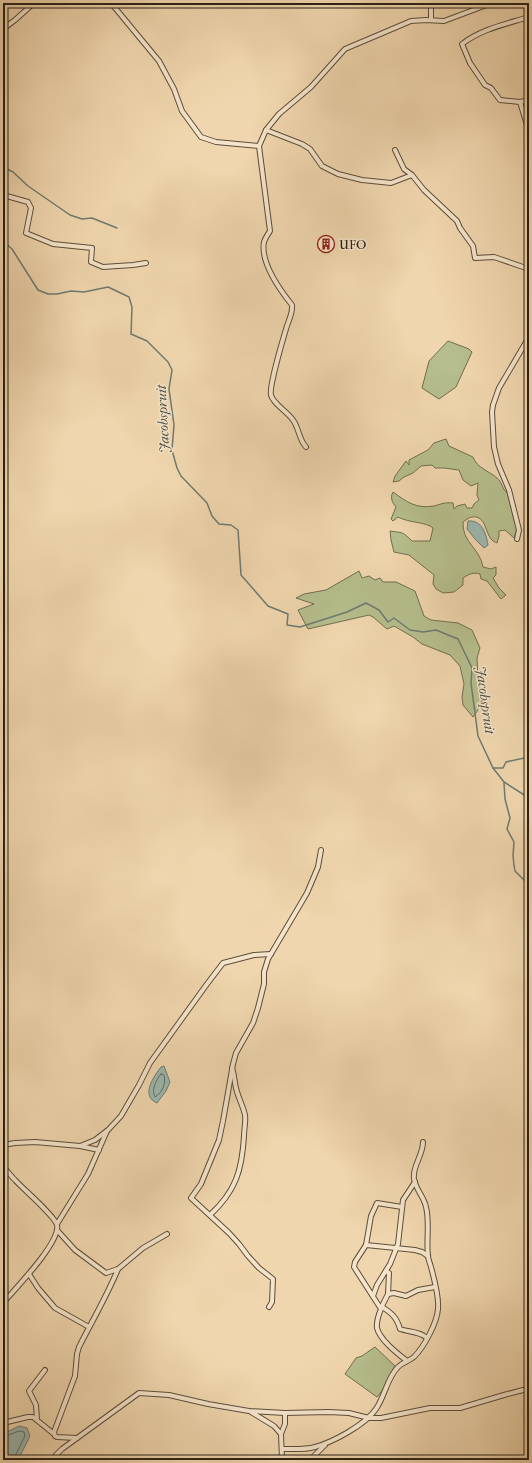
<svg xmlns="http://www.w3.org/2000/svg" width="532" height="1463" font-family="'IM FELL French Canon',serif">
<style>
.green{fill:#b6be8d;stroke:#706f52}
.water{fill:#9bb8b0;stroke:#6d7b72}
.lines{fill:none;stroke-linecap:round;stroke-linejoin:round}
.shore{stroke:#626c63;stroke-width:1}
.stream{stroke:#6d7b72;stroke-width:1.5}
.minor-casing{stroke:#5b4e3c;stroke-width:6}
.minor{stroke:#f5e4ca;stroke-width:4}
.labels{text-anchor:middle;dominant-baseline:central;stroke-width:3;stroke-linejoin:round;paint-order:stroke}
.poi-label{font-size:13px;fill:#292016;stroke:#f5e4ca;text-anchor:start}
.water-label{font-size:14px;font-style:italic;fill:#4b4e44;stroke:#f5e4ca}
</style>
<rect width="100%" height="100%" fill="#f0d6ae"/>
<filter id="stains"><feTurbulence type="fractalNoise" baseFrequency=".005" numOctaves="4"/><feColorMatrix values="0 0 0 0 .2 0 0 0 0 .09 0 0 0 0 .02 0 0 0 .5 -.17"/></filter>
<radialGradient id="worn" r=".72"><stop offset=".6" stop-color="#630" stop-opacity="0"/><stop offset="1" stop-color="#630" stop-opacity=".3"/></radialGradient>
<g class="green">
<polygon points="448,341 469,349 472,352 456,387 439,399 422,388 429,361"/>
<path d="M446,439l3,7 24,11c4,11 16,14 24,21 5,4 5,11 11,16l9,35 -3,9 -9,-8 -6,1v5l-2,7c-2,-1 -4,-2 -5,-3 -7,-7 -6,-25 -20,-23 -3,0 -7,4 -9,5 -1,21 17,26 20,45l8,2 5,-2v8l-3,3 6,10 7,7 -5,4 -14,-18 -6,-2 -1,-5c-7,-2 -11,0 -17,4v7l-9,7 -11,1 -7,-4 -3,-5 1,-9 -25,-20 -15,-3 -3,-12 -1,-9c13,2 12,0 22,10h18l3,-13c-6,-6 -24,-5 -35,-11l-5,4 -2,-2 5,-12c-4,-4 -6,-10 -3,-15 14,10 23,17 41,14 7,-2 11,-4 19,-3l1,6 3,-3 8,-2 2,4h5l2,-4 5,-4 -2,-5 1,-12 -7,3 -8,-6 -4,-10 -15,-2h-9l-3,-3 -11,1 -8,7 -9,4 -5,4 -6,1 2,-6 11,-15 3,4v-5l19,-10 6,-7z"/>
<polygon points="359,571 362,578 369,576 375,580 380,578 383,582 396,582 415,591 424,616 431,620 458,623 472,630 480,648 477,658 478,681 482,697 478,710 473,717 463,705 462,697 464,684 460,666 450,655 422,644 413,637 394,626 387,629 373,617 369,615 308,629 298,610 314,604 296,598 304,594 326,590"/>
<polygon points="375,1347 395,1366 382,1391 377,1397 345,1374 356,1358 362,1356"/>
</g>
<g class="water">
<path d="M468,521c14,-1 18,12 20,24l-4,3 -9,-9 -8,-10z"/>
<path d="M164,1066l6,16 -4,9 -9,12c-17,-7 -3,-27 4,-36z"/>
<polygon points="19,1426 27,1428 30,1436 18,1460 3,1460 3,1434"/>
</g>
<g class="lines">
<g class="shore">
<path d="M161,1074l3,1c2,8 -1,17 -9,22 -4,-7 1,-17 6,-23z"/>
<polyline points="3,1437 19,1431 24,1432 25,1436 16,1454 15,1460"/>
</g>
<g class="stream">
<polyline points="3,167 13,172 28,186 70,215 82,219 92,218 117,228"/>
<polyline points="3,241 12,249 38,290 48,294 57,294 71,291 84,292 108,287 129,297 132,307 131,334 147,341 168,362 172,370 169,389 174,425 172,450 177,468 181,476 207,503 212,516 219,524 231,525 238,530 241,575 268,606 288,614 287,625 300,627 347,612 366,603 379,610 388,622 394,618 410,630 423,632 436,630 458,639 472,668 471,683 478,736 493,768 504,782 529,798"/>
<polyline points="493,768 503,768 506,762 529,757"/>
<polyline points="504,783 505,799 510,818 507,829 514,842 513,856 514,865 515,871 529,885"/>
</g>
<g class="minor-casing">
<g id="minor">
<polyline points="111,3 159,61 174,89 182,111 201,137 216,142 259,146"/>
<polyline points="431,3 431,20"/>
<path d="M529,17c-23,7 -48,12 -67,27l8,19 15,22 6,3 9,12 20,2 9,-2"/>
<polyline points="3,29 15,20 34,3"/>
<polyline points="520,102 529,132"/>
<polyline points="266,130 302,144 310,149 322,166 338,174 362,180 391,183 412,175"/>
<polyline points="395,150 404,169 412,175 424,190 457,221 460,228 473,246 475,258 494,257 529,269"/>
<polyline points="3,195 28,202 31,208 26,233 53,244 92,248 91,262 103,267 133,265 146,263"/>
<path d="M306,447c-7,-7 -7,-19 -13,-27 -6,-9 -20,-16 -22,-25 -2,-8 12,-56 15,-66 2,-8 7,-15 6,-24 -12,-15 -32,-42 -28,-63 1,-3 4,-8 6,-11l-11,-85 7,-16 13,-16 32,-27 34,-38 66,-28 15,-1 18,1 48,-18"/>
<polyline points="517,539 519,530 509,490 498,464 494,447 492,412 493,405 499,388 529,337"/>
<polyline points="3,1145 15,1143 35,1142 80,1146 95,1140 108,1130 121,1116 139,1085 150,1063 207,984 223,963 254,955 271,954"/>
<polyline points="80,1146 99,1150"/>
<path d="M3,1166c4,5 8,10 12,14 8,9 40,36 42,45 4,17 -43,65 -54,78"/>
<path d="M402,1207l-25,-4 -6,13 -5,29 -11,17 -1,5 27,42c-2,5 -5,12 -4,19 3,12 20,25 30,33"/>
<path d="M210,1215c26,-24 32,-45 34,-79 0,-7 2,-15 1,-21 -2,-9 -7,-18 -9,-27 -2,-8 -1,-11 -4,-20"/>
<polyline points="57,1224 88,1174 107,1131"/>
<polyline points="57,1230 75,1250 106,1273 118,1269 143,1248 167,1234"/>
<polyline points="366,1245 415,1250 422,1252 428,1256"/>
<polyline points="29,1274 38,1288 55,1308 89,1327"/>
<polyline points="388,1294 394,1293 406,1296 418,1290 435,1287"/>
<polyline points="373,1296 377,1285 390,1264 398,1244 403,1200 415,1182"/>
<polyline points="269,1307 272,1302 273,1279 259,1268 248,1256 239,1244 229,1233 191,1198 201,1184 219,1140 223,1121 233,1064 236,1053 253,1023 258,1008 264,984 264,972 268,959 307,893 318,867 321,850"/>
<path d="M382,1307c10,6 15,11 18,22 8,3 20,2 27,9"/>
<polyline points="381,1308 388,1294 389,1273 386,1271"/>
<polyline points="251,1412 274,1426 281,1434 282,1460"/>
<polyline points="37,1420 36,1405 29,1391 45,1370"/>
<polyline points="3,1423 28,1417 33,1417 54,1434"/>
<polyline points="281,1434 285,1424 285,1413"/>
<path d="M77,1438l-20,-1 -2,-1 -1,-4 21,-56 2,-22 2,-7c13,-26 28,-51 39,-78"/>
<path d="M282,1449c11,0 22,1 33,-2 18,-5 50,-22 61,-38 9,-13 11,-31 22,-42 5,-5 11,-6 16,-10 10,-10 23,-34 24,-48 1,-10 -4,-31 -7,-42 -1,-4 -3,-8 -3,-11 -2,-16 2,-33 -2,-49 -2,-10 -10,-17 -12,-28 -2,-13 9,-23 9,-37"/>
<polyline points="51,1460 62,1449 139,1393 169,1395 208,1404 249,1411 285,1413 328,1412 349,1413 369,1418 381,1418 430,1408 460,1408 504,1395 523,1390 529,1390"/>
<polyline points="310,1460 325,1445"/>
</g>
</g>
<use href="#minor" class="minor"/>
</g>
<defs>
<g id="building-ring" transform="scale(0.9)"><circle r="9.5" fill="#f5e4ca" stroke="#8f2418" stroke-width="1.5"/><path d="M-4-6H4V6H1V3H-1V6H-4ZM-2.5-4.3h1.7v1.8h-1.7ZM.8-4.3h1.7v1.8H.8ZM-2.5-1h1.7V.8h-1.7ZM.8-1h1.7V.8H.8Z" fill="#8f2418"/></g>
</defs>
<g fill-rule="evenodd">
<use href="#building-ring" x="326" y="244"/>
</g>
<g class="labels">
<g class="poi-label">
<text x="339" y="244">UFO</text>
</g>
<g class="water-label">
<text transform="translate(163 419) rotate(-93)">Jacobspruit</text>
<text transform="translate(485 700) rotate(82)">Jacobspruit</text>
</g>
</g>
<rect width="532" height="1463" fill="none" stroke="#f0d6ae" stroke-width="16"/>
<rect x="4" y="4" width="524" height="1455" fill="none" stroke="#292016" stroke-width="2"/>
<rect x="8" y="8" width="516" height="1447" fill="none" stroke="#292016"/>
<rect width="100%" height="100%" filter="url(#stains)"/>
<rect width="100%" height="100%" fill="url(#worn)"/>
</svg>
